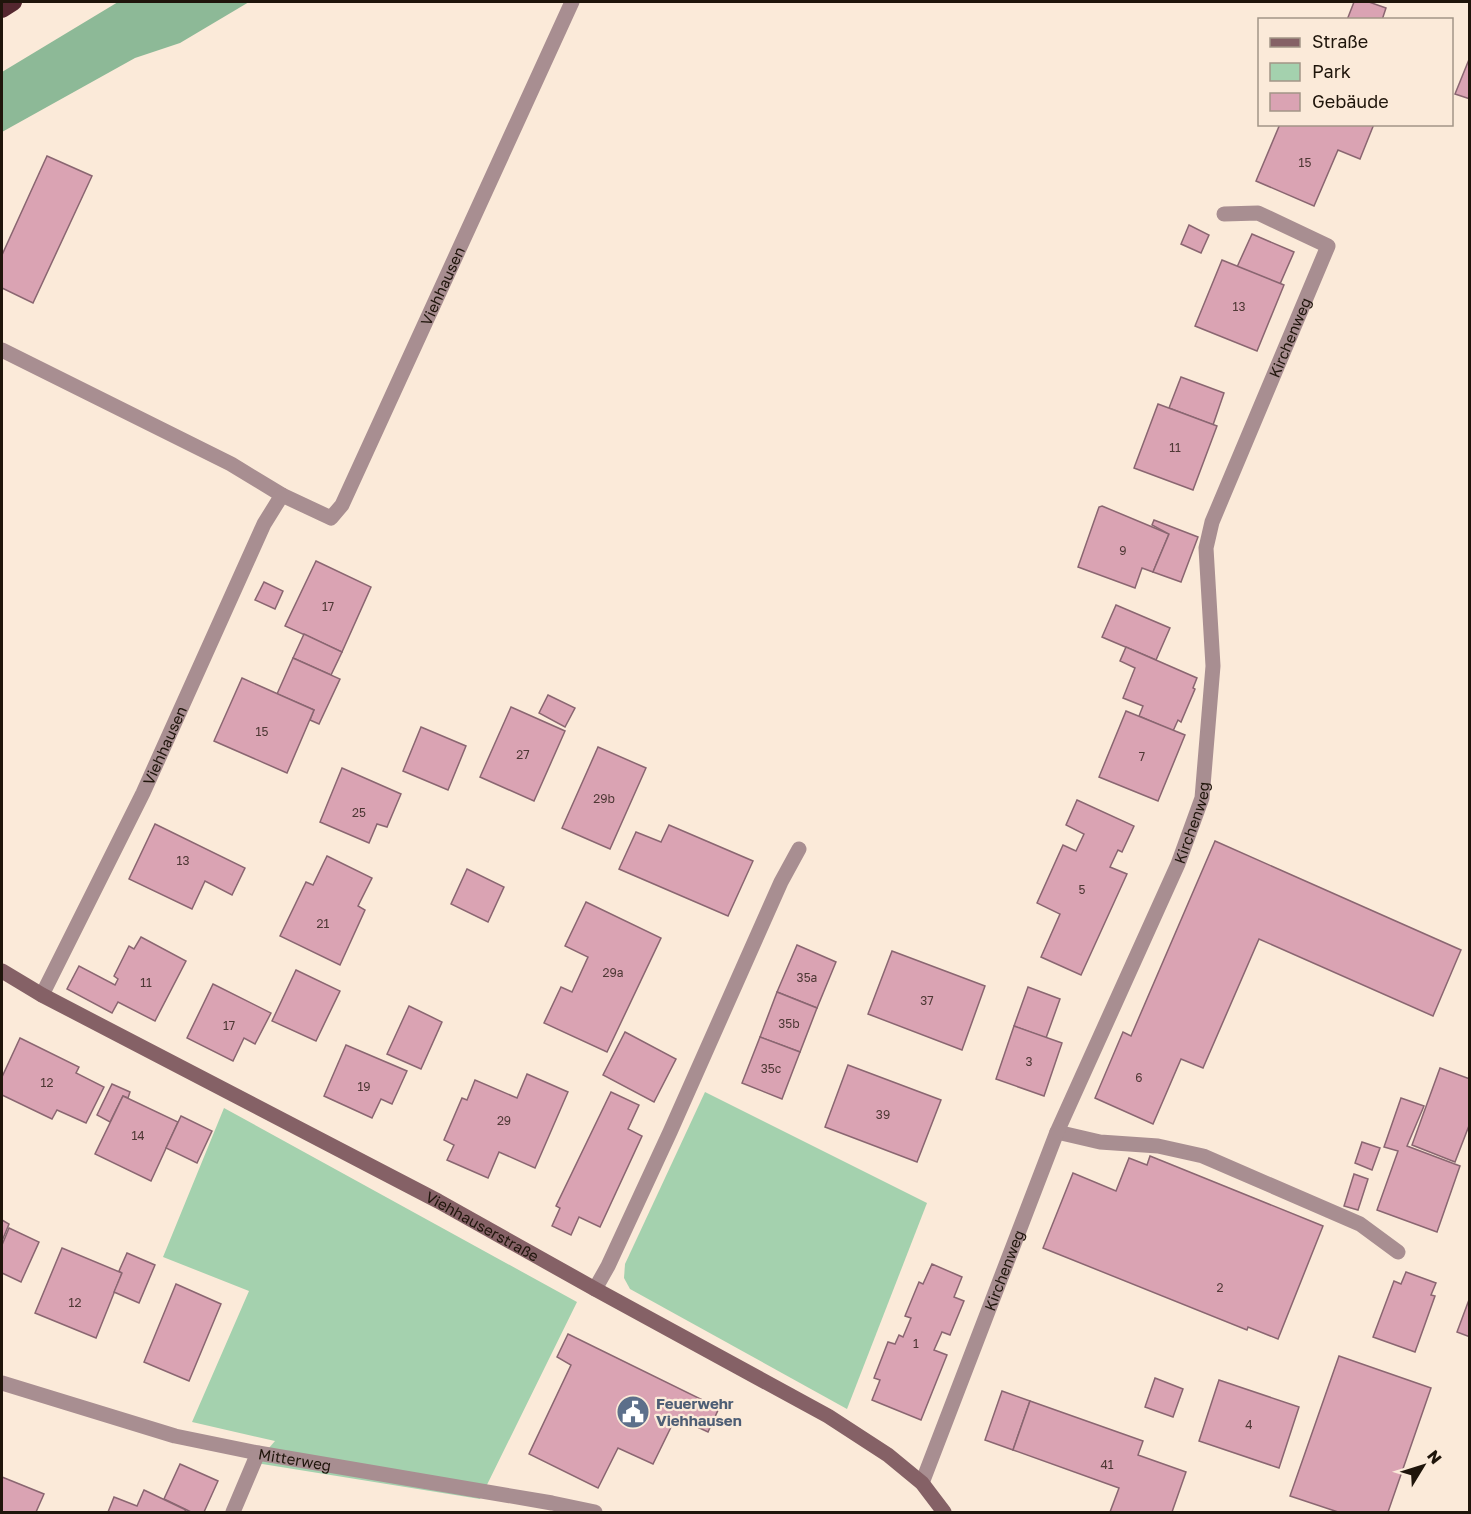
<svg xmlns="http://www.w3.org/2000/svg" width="1471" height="1514" font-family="'Golos Text',sans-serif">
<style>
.green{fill:#a4d1ae}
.forest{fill:#8db997}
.building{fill:#daa3b3;stroke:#8a6671;stroke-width:1.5}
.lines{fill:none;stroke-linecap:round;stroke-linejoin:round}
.lane{stroke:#a88e91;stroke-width:15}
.street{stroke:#a88e91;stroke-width:15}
.secondary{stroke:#856166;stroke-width:15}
.highway{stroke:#54272f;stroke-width:18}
.labels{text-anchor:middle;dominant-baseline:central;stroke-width:4.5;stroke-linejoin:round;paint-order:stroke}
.number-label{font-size:12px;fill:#4e3835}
.street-label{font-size:15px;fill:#1f150b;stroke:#fbead9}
.service-label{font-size:15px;font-weight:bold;fill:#4e5e75;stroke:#fbead9;text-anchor:start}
</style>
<rect width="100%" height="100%" fill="#fbead9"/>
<g class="green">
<polygon points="705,1092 927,1203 847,1409 630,1289 624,1278 625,1264"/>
<polygon points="224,1108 577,1302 480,1499 256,1463 275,1441 192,1422 249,1291 163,1257"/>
</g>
<polygon class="forest" points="118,2 249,2 180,43 135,58 2,132 2,72"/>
<g class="building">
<polygon points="1354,2 1369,2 1386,8 1382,20 1347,20"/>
<polygon points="1470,57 1470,99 1455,94"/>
<polygon points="1280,124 1374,124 1360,159 1338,150 1314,206 1256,181"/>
<polygon points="47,156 92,176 33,303 2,288 2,255"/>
<polygon points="1189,225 1209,235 1201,253 1181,244"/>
<polygon points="1252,234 1294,252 1280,284 1237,267"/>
<polygon points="1222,260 1284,285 1257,351 1195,326"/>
<polygon points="1181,377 1224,393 1213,425 1169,408"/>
<polygon points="1158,404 1217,426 1193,490 1134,468"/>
<polygon points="1102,506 1169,534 1153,572 1142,568 1135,588 1078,567 1099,507"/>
<polygon points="1154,520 1198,537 1181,582 1153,572 1169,534 1152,525"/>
<polygon points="316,561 371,587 342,652 285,626"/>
<polygon points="264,582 283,591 275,609 255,600"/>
<polygon points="1116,605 1170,628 1156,660 1102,637"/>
<polygon points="304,634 342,652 331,675 293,658"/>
<polygon points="1126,647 1197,678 1193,688 1195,689 1181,722 1178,720 1173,731 1139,716 1143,706 1123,698 1135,668 1120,661"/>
<polygon points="293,658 340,679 319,724 310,720 314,710 277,694"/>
<polygon points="242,678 314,710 287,773 214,741"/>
<polygon points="548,695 575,708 565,727 539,713"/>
<polygon points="511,707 565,731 534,801 480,777"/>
<polygon points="1126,711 1185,735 1158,801 1099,777"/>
<polygon points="421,727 466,746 448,790 403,771"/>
<polygon points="598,747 646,768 610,849 562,828"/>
<polygon points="342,768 401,794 387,827 377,824 369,843 320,822"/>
<polygon points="1077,800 1134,826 1122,852 1118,850 1110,867 1127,874 1081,975 1041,957 1060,914 1037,903 1063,845 1076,851 1084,834 1066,825"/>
<polygon points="155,824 245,868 232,895 205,881 192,909 129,879"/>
<polygon points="669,825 753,861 728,916 619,869 636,832 661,842"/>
<polygon points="1215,841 1461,950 1433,1016 1259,939 1203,1068 1181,1059 1153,1124 1095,1098 1123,1032 1131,1036"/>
<polygon points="327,856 372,878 358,906 365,910 340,965 280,936 306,882 313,885"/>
<polygon points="467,869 504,887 488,922 451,904"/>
<polygon points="586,902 661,938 607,1052 544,1023 561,987 572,992 588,957 565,946"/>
<polygon points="141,937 186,961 155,1021 118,1002 112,1013 67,989 79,966 115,985 118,979 114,976 129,946 134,949"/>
<polygon points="797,945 836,962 817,1008 777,992"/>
<polygon points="892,951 985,986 962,1050 868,1014"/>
<polygon points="296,970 340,991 316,1041 272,1021"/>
<polygon points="213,984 271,1013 255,1044 244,1038 233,1061 187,1038"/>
<polygon points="1028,987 1060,999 1046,1038 1014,1026"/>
<polygon points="777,992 817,1008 800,1052 760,1037"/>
<polygon points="409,1006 442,1022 421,1069 387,1054"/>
<polygon points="1014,1026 1062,1043 1044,1096 996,1079"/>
<polygon points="625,1032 676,1059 654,1102 603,1075"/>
<polygon points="760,1037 800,1052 782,1099 742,1083"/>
<polygon points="20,1038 79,1067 76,1073 104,1087 86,1123 57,1110 52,1119 2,1095 2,1077"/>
<polygon points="346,1045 407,1071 392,1104 381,1099 372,1118 324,1096"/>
<polygon points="848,1065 941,1100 917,1162 825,1127"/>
<polygon points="1440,1068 1470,1079 1470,1123 1455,1162 1412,1145"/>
<polygon points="527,1074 568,1092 535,1168 499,1152 488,1178 447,1160 454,1145 444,1140 462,1098 467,1100 475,1080 517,1098"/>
<polygon points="112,1084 130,1092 128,1098 123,1096 110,1122 97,1115"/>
<polygon points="611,1092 639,1105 628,1129 642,1136 600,1227 579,1217 571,1235 552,1226 560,1208 556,1206"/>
<polygon points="123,1096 178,1122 151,1181 95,1154"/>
<polygon points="1401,1098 1424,1106 1407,1146 1460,1166 1437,1232 1377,1210 1398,1151 1384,1147"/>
<polygon points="181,1116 212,1131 197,1163 166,1148"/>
<polygon points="1362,1142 1380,1148 1372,1170 1355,1163"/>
<polygon points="1150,1156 1323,1226 1278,1339 1248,1327 1247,1330 1043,1248 1073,1173 1116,1191 1129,1158 1147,1165"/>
<polygon points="1354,1174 1368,1179 1358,1210 1344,1206"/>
<polygon points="2,1220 9,1224 2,1241"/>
<polygon points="9,1228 39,1242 21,1282 2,1273 2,1245"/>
<polygon points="62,1248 122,1273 96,1338 35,1313"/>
<polygon points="127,1253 155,1265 139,1303 114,1292 122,1273 119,1271"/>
<polygon points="932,1264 962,1277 954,1297 964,1301 950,1335 942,1332 934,1350 947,1355 921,1420 872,1400 880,1380 874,1378 888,1342 895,1344 899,1335 903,1337 911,1318 905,1316 919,1282 923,1284"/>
<polygon points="1406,1272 1436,1283 1431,1295 1435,1296 1415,1352 1373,1337 1394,1281 1401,1284"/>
<polygon points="176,1284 221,1304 189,1381 144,1362"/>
<polygon points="1470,1297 1470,1337 1457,1332"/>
<polygon points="568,1334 719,1408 708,1432 676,1417 653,1464 618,1448 598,1488 529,1454 571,1365 557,1357"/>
<polygon points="1339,1356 1431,1388 1388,1512 1338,1512 1290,1496"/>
<polygon points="1155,1378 1183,1389 1173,1417 1145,1407"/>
<polygon points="1219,1380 1299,1407 1279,1468 1199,1441"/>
<polygon points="1002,1391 1030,1401 1013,1450 985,1440"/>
<polygon points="1030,1401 1143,1441 1138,1455 1186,1472 1172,1512 1110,1512 1119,1488 1013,1450"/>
<polygon points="180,1464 218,1481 204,1512 191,1512 164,1499"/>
<polygon points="2,1477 44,1494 36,1512 2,1512"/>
<polygon points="144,1490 186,1510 184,1512 108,1512 114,1497 137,1506"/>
</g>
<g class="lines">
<polyline class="lane" points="1057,1132 1100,1142 1158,1146 1203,1156 1360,1224 1398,1252"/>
<g class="street">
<polyline points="2,350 231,464 282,495"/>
<path id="s1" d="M42,995l101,-202 121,-269 18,-29 49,23 11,-13 230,-503"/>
<polyline points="595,1289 608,1266 670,1132 781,882 799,849"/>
<path id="s2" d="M2,1383l173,53 83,17 294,50 43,9"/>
<path id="s3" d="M922,1483l135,-351 121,-268 24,-66 11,-132 -7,-118 6,-26 116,-276 -70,-33 -34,1"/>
<polyline points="233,1512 258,1453"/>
</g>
<path class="secondary" id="s4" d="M2,971l40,24 396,206 157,88 233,127 60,39 34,28 22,29"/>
<polyline class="highway" points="2,9 13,2"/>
</g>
<defs>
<g id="civic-disc" transform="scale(1.725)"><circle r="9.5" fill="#5c6f8a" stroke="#fbead9"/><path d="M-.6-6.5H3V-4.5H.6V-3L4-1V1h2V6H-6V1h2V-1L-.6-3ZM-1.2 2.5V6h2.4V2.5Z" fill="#fff"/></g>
</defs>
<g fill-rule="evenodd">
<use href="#civic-disc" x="633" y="1412"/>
</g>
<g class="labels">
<g class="number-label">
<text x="1305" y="162">15</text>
<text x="1239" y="306">13</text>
<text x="1175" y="447">11</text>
<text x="1123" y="550">9</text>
<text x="328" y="606">17</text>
<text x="262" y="731">15</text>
<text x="523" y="754">27</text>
<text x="1142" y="756">7</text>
<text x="604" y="798">29b</text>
<text x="359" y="812">25</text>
<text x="183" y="860">13</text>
<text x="1082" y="889">5</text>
<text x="323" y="923">21</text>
<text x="613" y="972">29a</text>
<text x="807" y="977">35a</text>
<text x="146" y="982">11</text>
<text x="927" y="1000">37</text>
<text x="789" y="1023">35b</text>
<text x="229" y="1025">17</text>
<text x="1029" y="1061">3</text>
<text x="771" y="1068">35c</text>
<text x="1139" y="1077">6</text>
<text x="47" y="1082">12</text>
<text x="364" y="1086">19</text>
<text x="883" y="1114">39</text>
<text x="504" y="1120">29</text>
<text x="138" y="1135">14</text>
<text x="1220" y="1287">2</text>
<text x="75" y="1302">12</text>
<text x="916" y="1343">1</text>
<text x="1249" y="1424">4</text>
<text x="1107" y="1464">41</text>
</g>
<g class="street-label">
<text stroke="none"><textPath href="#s1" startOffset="867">Viehhausen</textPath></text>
<text stroke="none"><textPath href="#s3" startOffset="1218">Kirchenweg</textPath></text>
<text stroke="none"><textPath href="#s1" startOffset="278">Viehhausen</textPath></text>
<text stroke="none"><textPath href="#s3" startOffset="714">Kirchenweg</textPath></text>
<text stroke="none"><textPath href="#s4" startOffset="544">Viehhauserstraße</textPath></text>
<text stroke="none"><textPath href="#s3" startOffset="228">Kirchenweg</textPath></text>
<text stroke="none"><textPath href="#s2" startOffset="303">Mitterweg</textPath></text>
</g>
<g class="service-label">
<text x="656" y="1403">Feuerwehr<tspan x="656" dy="17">Viehhausen</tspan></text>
</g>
</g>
<rect width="1471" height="1514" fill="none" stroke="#1f150b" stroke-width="6"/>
<rect x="1258" y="18" width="195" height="108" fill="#fbead9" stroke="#a39587" stroke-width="1.5"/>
<rect x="1270" y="38" width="30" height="9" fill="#856166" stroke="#a39587" stroke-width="1.5"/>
<text x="1312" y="48" font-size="18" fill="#1f150b">Straße</text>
<rect x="1270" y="63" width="30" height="18" fill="#a4d1ae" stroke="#a39587" stroke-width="1.5"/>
<text x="1312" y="78" font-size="18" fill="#1f150b">Park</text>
<rect x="1270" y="93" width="30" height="18" fill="#daa3b3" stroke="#a39587" stroke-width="1.5"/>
<text x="1312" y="108" font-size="18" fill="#1f150b">Gebäude</text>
<g transform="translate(1423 1466) rotate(52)" stroke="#fbead9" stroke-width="4.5" paint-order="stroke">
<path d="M0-4.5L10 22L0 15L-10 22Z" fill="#1f150b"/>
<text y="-9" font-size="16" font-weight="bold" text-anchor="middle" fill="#1f150b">N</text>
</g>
</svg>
